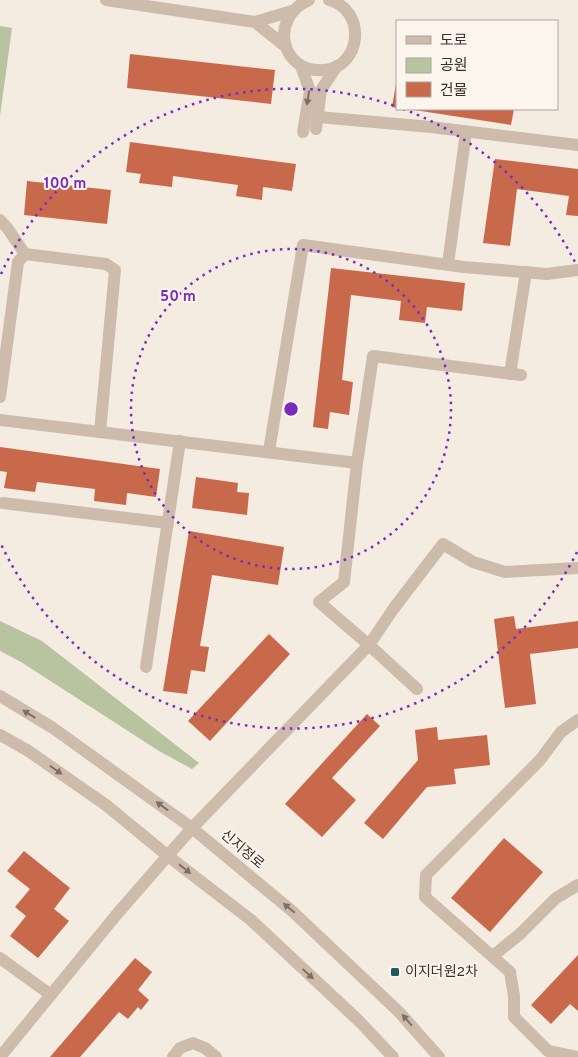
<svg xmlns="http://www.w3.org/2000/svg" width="578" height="1057" font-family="Overpass,'Noto Sans KR',sans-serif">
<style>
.green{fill:#b8c4a0}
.building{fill:#c8694b}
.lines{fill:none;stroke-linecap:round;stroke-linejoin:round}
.minor{stroke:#cdbbac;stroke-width:12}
.oneway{fill:#7d6f65}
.ring{fill:none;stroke:#7b2cbf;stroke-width:2.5;stroke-dasharray:2.5 5}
.poi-dot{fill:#1f5a5e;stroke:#fbf5ee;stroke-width:2}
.labels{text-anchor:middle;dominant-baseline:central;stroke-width:4;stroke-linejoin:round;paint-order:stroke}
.street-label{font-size:14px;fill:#3b302b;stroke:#fbf5ee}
.poi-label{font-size:14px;fill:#3b302b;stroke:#fbf5ee;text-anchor:start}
.centre{fill:#7b2cbf;stroke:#fbf5ee;stroke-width:2.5}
.ring-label{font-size:15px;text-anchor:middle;font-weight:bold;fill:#7b2cbf;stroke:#fbf5ee;stroke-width:4;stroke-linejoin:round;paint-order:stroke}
</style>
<rect width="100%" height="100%" fill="#f4ebe1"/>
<g class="green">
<polygon points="0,26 12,28 0,116"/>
<polygon points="0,621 42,641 199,763 192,769 159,751 21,662 0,651"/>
</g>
<g class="building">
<polygon points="130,54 275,70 271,104 127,88"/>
<polygon points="396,84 397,84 397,108 392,107"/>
<polygon points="408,109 514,109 511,125"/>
<polygon points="130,142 296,164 292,191 263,187 262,200 236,196 238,185 173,176 172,187 139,183 141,174 126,172"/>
<polygon points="495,159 578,169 578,216 566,215 569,196 517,189 510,246 483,243"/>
<polygon points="27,181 111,190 107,224 24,215"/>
<polygon points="331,268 465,283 462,311 427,307 425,323 399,320 401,301 351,295 342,380 353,382 349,415 330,412 328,429 313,427"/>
<polygon points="0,447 160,469 156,497 127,493 126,505 94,501 95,489 37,482 35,492 4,488 7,472 0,471"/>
<polygon points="196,477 238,483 237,492 249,493 247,515 192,508"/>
<polygon points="189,531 284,547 278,585 212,575 200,646 209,647 205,672 191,670 187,694 163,691"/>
<polygon points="514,616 516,629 578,621 578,648 530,654 536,704 505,708 494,619"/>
<polygon points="269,634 290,654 210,741 188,721"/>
<polygon points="367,714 380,726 332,778 356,800 322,837 285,804"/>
<polygon points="437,727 438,740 487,735 490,765 454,769 456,784 427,787 383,839 364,823 418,760 415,730"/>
<polygon points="504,838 543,872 490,932 451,898"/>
<polygon points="24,851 70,888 54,909 69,921 38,958 10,936 26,916 15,907 30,889 7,871"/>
<polygon points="578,955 578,1011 570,1004 551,1024 531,1005"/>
<polygon points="135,958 152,972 138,990 149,1000 141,1010 138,1007 128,1019 119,1012 80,1057 50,1057"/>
</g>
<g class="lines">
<g class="minor">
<polyline points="106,0 255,22 292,11"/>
<path d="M309,0c-41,18 -28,74 15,70 38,-3 43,-60 5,-70"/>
<polyline points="255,22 285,46"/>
<polyline points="301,66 310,91 303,132"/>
<polyline points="318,117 431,127 578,145"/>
<polyline points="316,129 321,90 337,66"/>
<polyline points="0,220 8,229 25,254"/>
<polyline points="448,264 466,132"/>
<polyline points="510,374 526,272"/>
<polyline points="0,397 18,262 25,254 106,264 115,270 100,432"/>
<polyline points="0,420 357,463"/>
<polyline points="269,451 303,245 464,267 547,274 578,270"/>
<polyline points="3,503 168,523"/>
<polyline points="146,667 180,441"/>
<polyline points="417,689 369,645 319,602 344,582 357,463 373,356 521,375"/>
<polyline points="0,696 53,728 192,828 292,911 399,1012 439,1057"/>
<polyline points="578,720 561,732 540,760 426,875 425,897 510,972 514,996 514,1017 548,1051 578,1057"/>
<polyline points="0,735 27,750 106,805 168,856 251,920 359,1021 393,1057"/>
<polyline points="493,956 521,933 556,898 578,885"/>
<polyline points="0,958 51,995"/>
<polyline points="0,1057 117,914 192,828 369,645 394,608 443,544 473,562 505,572 578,568"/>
<polyline points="173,1057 180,1048 193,1043 205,1048 216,1057"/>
</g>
</g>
<defs><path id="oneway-solid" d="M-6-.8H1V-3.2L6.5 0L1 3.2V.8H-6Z" transform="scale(1.25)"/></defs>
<g class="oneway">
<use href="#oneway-solid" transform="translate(308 98) rotate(99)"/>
<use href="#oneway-solid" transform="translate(29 714) rotate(-149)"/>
<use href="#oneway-solid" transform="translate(56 770) rotate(35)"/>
<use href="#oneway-solid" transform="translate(162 806) rotate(-144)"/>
<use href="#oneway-solid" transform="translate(185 869) rotate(38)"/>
<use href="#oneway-solid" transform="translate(289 908) rotate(-140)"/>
<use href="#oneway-solid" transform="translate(308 974) rotate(43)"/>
<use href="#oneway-solid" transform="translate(407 1020) rotate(-131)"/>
</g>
<g class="ring">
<circle cx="291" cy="409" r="160"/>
<path d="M577 552A320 320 0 0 1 1 544M1 274A320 320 0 0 1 395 106M403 109A320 320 0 0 1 577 266"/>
</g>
<rect class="poi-dot" x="390" y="967" width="10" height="10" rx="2.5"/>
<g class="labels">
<g class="street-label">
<text transform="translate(242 850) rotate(40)">신지정로</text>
</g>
<g class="poi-label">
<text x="405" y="972">이지더원2차</text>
</g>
</g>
<circle cx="291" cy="409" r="8" class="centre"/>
<g class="ring-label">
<text x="65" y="188">100 m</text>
<text x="178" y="301">50 m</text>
</g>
<rect x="396" y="20" width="162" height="90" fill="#fbf5ee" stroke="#aea6a0"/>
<rect x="406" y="36" width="25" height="8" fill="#cdbbac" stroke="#aea6a0"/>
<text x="440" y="45" font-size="15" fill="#3b302b">도로</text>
<rect x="406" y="58" width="25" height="15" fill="#b8c4a0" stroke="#aea6a0"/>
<text x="440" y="70" font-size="15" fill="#3b302b">공원</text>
<rect x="406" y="82" width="25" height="15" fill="#c8694b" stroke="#aea6a0"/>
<text x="440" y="95" font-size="15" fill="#3b302b">건물</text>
</svg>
